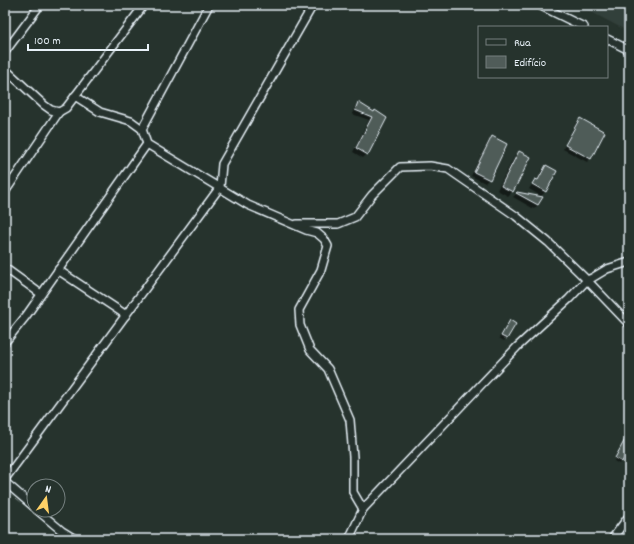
<svg xmlns="http://www.w3.org/2000/svg" width="634" height="544" font-family="Dekko,sans-serif">
<style>
.built{fill:#333f3a}
.shadow{fill:#0007}
.building{fill:#505c59;stroke:#e8f1f8}
.lines{fill:none;stroke-linecap:round;stroke-linejoin:round}
.street-casing{stroke:#e8f1f8;stroke-width:10}
.street{stroke:#26332d;stroke-width:7}
</style>
<rect width="100%" height="100%" fill="#26332d"/>
<filter id="ink" filterUnits="userSpaceOnUse"><feTurbulence type="fractalNoise" baseFrequency=".025" numOctaves="2"/><feDisplacementMap in="SourceGraphic" scale="8" xChannelSelector="R" yChannelSelector="G"/><feConvolveMatrix kernelMatrix="1 2 1 2 8 2 1 2 1" color-interpolation-filters="sRGB"/></filter>
<g filter="url(#ink)">
<polygon class="built" points="578,5 629,5 629,32"/>
<g class="shadow">
<polygon points="358,103 386,118 367,154 363,158 353,152 369,120 352,114 355,107"/>
<polygon points="580,119 590,159 587,162 563,149 576,123"/>
<polygon points="492,138 506,145 489,179 485,183 471,176 488,142"/>
<polygon points="519,152 530,157 512,192 508,196 497,190 515,156"/>
<polygon points="546,166 556,171 545,192 541,196 529,189 535,180 537,181 542,170"/>
<polygon points="517,193 538,205 534,209 513,197"/>
<polygon points="510,322 515,325 504,341 499,338"/>
<polygon points="629,433 629,447 619,464 614,461"/>
</g>
<g class="building">
<polygon points="358,102 374,112 375,110 387,118 368,155 356,148 372,117 355,110"/>
<polygon points="580,118 605,132 591,159 565,145"/>
<polygon points="492,136 507,144 490,180 474,172"/>
<polygon points="519,151 531,157 513,192 501,186"/>
<polygon points="546,165 557,171 546,192 532,184 535,179 538,180"/>
<polygon points="517,192 543,197 538,205 516,193"/>
<polygon points="510,320 516,324 507,339 501,336"/>
<polygon points="629,432 629,449 622,462 615,458"/>
</g>
<g class="lines">
<g class="street-casing">
<g id="street">
<polyline points="539,5 584,27"/>
<polyline points="607,39 629,50"/>
<polyline points="5,52 40,5"/>
<polyline points="5,69 44,105 51,110 59,112 66,108 144,5"/>
<polyline points="75,96 100,112 131,121 142,129 147,144 248,205 306,230 317,233 324,239 328,246 321,270 299,310 300,325 310,350 328,369 350,420 353,457 353,492 363,509"/>
<polyline points="142,129 209,5"/>
<polyline points="5,192 59,112"/>
<polyline points="297,224 338,224 355,217 372,195 400,167 430,166 448,169 516,216 548,242 587,280 629,324"/>
<polyline points="5,268 41,294"/>
<polyline points="58,270 126,315"/>
<polyline points="5,342 26,316 147,144"/>
<polyline points="5,479 220,187 222,164 313,5"/>
<polyline points="5,482 34,507"/>
<polyline points="37,510 62,531 75,539"/>
<polyline points="349,539 363,509 517,347 569,299 587,280 592,278 607,269 629,262"/>
<polyline points="612,539 629,516"/>
</g>
</g>
<use href="#street" class="street"/>
</g>
</g>
<rect width="634" height="544" fill="none" stroke="#26332d" stroke-width="20"/>
<rect x="10" y="10" width="614" height="524" fill="none" stroke="#e8f1f8" stroke-width="1.5" filter="url(#ink)"/>
<rect x="478" y="26" width="130" height="52" fill="#26332d" stroke="#747f7e"/>
<rect x="486" y="39" width="20" height="6" fill="#26332d" stroke="#747f7e"/>
<text x="514" y="46" font-size="12" fill="#e8f1f8">Rua</text>
<rect x="486" y="56" width="20" height="12" fill="#505c59" stroke="#747f7e"/>
<text x="514" y="66" font-size="12" fill="#e8f1f8">Edifício</text>
<g transform="translate(46 498) rotate(14)"><circle r="19" fill="#26332d" stroke="#747f7e"/>
<path d="M0-3L7 15L0 10L-7 15Z" fill="#ffd166"/>
<text y="-6" font-size="11" font-weight="bold" text-anchor="middle" fill="#e8f1f8">N</text>
</g>
<path d="M28 44v6h120v-6" fill="none" stroke="#e8f1f8" stroke-width="2"/>
<text x="34" y="44" font-size="12" fill="#e8f1f8" stroke="#26332d" stroke-width="3" paint-order="stroke">100 m</text>
</svg>
